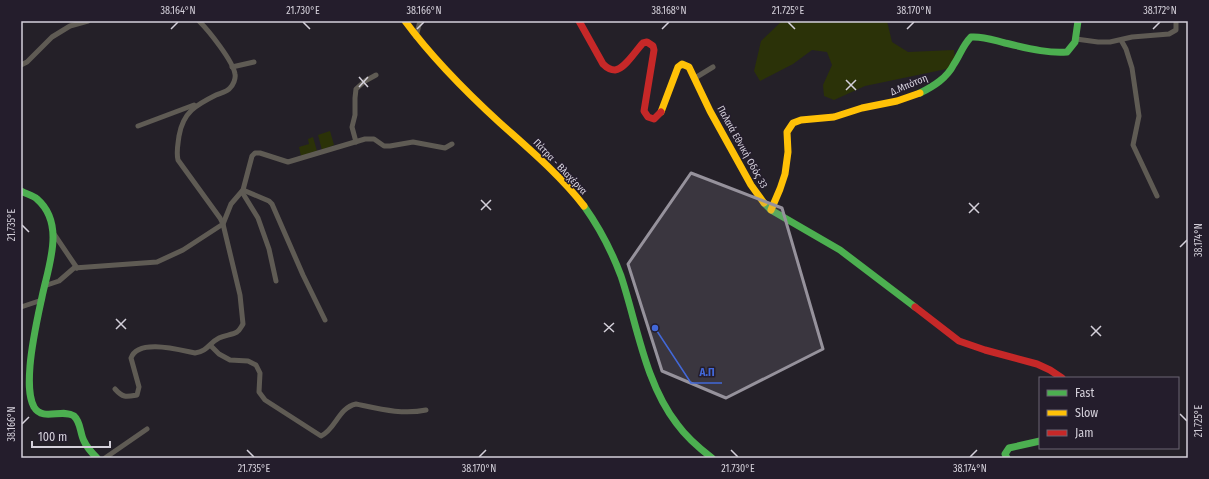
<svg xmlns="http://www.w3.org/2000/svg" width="1209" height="479" font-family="'Fira Sans Condensed',sans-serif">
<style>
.green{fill:#2b3208}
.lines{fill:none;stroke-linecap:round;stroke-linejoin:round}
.street{stroke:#5f5b54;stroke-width:5}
.fast{stroke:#4caf50;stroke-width:7}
.slow{stroke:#ffc107;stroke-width:7}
.jam{stroke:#c62828;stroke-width:7}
.marked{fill:#96929c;fill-opacity:0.2;stroke:#96929c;stroke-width:3;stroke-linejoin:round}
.ticks{fill:none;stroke:#d4d0da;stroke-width:1.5}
.labels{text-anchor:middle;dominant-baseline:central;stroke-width:3;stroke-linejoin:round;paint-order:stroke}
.street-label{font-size:10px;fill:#d4d0da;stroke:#241d2c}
.leader{fill:none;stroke:#4268d8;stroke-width:1.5}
.callout-dot{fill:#4268d8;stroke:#241d2c;stroke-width:1.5}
.callout-label{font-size:11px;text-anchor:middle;font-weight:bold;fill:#4268d8;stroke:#241d2c;stroke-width:3;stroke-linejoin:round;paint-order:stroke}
.neatline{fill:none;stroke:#d4d0da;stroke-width:1.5}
.ticks-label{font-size:10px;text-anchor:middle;fill:#d4d0da}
</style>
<rect width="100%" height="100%" fill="#242028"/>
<g class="green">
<polygon points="782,21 887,21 892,42 908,52 954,50 956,67 865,86 834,100 824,96 823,85 832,65 827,52 812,50 793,64 760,81 754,71 761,41"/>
<polygon points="330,131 334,145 322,150 318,135"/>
<polygon points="313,137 317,151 301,156 299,147 309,144 308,139"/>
</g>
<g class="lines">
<g class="street">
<polyline points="416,37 420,21"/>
<polyline points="1076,39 1098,42 1110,42 1132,37 1169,34 1176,30 1176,21"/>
<polyline points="1121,40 1126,49 1132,68 1139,116 1133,145 1157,196"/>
<polyline points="21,65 27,62 52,37 70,26 88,21"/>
<polyline points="232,67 254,62"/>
<polyline points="695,78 713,67"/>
<polyline points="138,126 194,105"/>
<polyline points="356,142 352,127 355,115 355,98 356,89 365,81 376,75"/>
<polyline points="243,190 269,201 272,204 303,275 325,320"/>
<polyline points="242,192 258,218 269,249 276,281"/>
<polyline points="54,234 77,268"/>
<polyline points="44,286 59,281 74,268 157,262 183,250 223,224 231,204 243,190 252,156 255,153 260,153 288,162 365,139 374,139 384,146 390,146 413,142 445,148 452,144"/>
<polyline points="21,307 42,300"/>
<path d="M211,346l8,8 11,6 18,1 8,4 4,8 -1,19 6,8 56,36c15,-7 17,-28 35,-32 24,5 47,11 70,6"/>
<path d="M115,389c8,9 11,8 22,6l2,-8 -8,-29c7,-20 49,-8 64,-5 13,-2 14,-10 24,-15 6,-3 13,-3 18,-6 3,-2 4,-5 6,-8l-3,-29 -17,-71 -3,-6 -42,-58c-2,-8 0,-16 1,-24 4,-24 17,-31 37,-41 4,-2 11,-3 14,-7 3,-3 6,-9 5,-14 -2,-13 -26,-43 -36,-53"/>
<polyline points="105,458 147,429"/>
</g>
<g class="fast">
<path d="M920,93c14,-7 27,-15 34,-29 6,-9 9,-19 17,-27 12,-1 22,3 34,6 18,4 43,11 62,9l8,-10 3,-21"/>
<path d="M21,191c5,3 12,4 16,8 29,25 11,68 5,98 -5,23 -10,45 -12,69 -1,13 -2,30 4,41 9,15 28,1 40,9 7,6 6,18 10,25 3,7 8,12 13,17"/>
<polyline points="764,203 771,210 840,250 915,307"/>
<path d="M584,206c15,21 28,46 37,70 16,48 24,107 56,148 10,14 22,24 35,34"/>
<polyline points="1007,458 1005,454 1009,448 1040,441"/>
</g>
<g class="slow">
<path d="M405,21c28,38 60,70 95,102 29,26 60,52 84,83"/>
<polyline points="661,112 678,67 682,64 689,67 710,111 751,185 764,203"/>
<polyline points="771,210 780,189 785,174 788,152 787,132 793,123 801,120 834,117 862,108 897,101 920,93"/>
</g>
<g class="jam">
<path d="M579,21l24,43c3,3 7,6 12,6 10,-1 21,-20 28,-27l4,-1 6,4 1,4 -10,61 4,6 6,2 7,-7"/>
<polyline points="915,307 959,341 985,350 1037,364 1050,370 1062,378"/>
</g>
</g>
<path class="marked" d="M691,173l91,35 41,141 -97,49 -64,-27 -34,-107z"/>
<path class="ticks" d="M303,22l7,7M788,22l7,7M171,29l7,-7M417,29l7,-7M662,29l7,-7M907,29l7,-7M1153,29l7,-7M359,77l9,10M846,80l10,10M359,87l9,-10M846,90l10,-10M481,200l10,10M969,203l10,10M481,210l10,-10M969,213l10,-10M22,225l7,7M1180,247l7,-7M116,319l10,10M604,323l10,9M1091,326l10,10M116,329l10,-10M604,332l10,-9M1091,336l10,-10M1180,414l7,7M22,424l7,-7M247,450l7,7M731,450l7,7M479,457l7,-7M970,457l7,-7"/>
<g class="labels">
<g class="street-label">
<text transform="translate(909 85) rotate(-23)">Δ.Μπότση</text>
<text transform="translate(742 147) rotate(61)">Παλαιά Εθνική Οδός 33</text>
<text transform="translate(560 167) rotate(46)">Πάτρα - Βλαχέρνα</text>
</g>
</g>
<path class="leader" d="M655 328L691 383H722"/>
<circle class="callout-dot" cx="655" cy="328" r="4"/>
<g class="callout-label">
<text x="707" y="376">Α.Π</text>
</g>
<rect width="1209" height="479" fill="none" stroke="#241d2c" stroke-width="44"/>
<rect x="1039" y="377" width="140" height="72" fill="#241d2c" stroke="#6a6572"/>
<rect x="1047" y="390" width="20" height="6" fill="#4caf50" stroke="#6a6572"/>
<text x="1075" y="397" font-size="12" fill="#d4d0da">Fast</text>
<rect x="1047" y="410" width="20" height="6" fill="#ffc107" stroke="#6a6572"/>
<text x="1075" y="417" font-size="12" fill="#d4d0da">Slow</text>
<rect x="1047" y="430" width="20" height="6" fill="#c62828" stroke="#6a6572"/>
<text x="1075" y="437" font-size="12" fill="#d4d0da">Jam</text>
<path d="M32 441v6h78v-6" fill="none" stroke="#d4d0da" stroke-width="2"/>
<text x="38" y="441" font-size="12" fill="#d4d0da" stroke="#241d2c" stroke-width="3" paint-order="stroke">100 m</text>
<rect x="22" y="22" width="1165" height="435" class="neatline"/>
<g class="ticks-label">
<text x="178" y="14">38.164°N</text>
<text x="303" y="14">21.730°E</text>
<text x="424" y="14">38.166°N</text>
<text x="669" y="14">38.168°N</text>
<text x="788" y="14">21.725°E</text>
<text x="914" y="14">38.170°N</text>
<text x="1160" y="14">38.172°N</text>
<text transform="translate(11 225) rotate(-90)" y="4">21.735°E</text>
<text transform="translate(1198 240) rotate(-90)" y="4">38.174°N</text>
<text transform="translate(1198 421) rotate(-90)" y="4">21.725°E</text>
<text transform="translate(11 424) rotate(-90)" y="4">38.166°N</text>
<text x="254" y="472">21.735°E</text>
<text x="479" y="472">38.170°N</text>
<text x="738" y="472">21.730°E</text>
<text x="970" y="472">38.174°N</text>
</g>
</svg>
